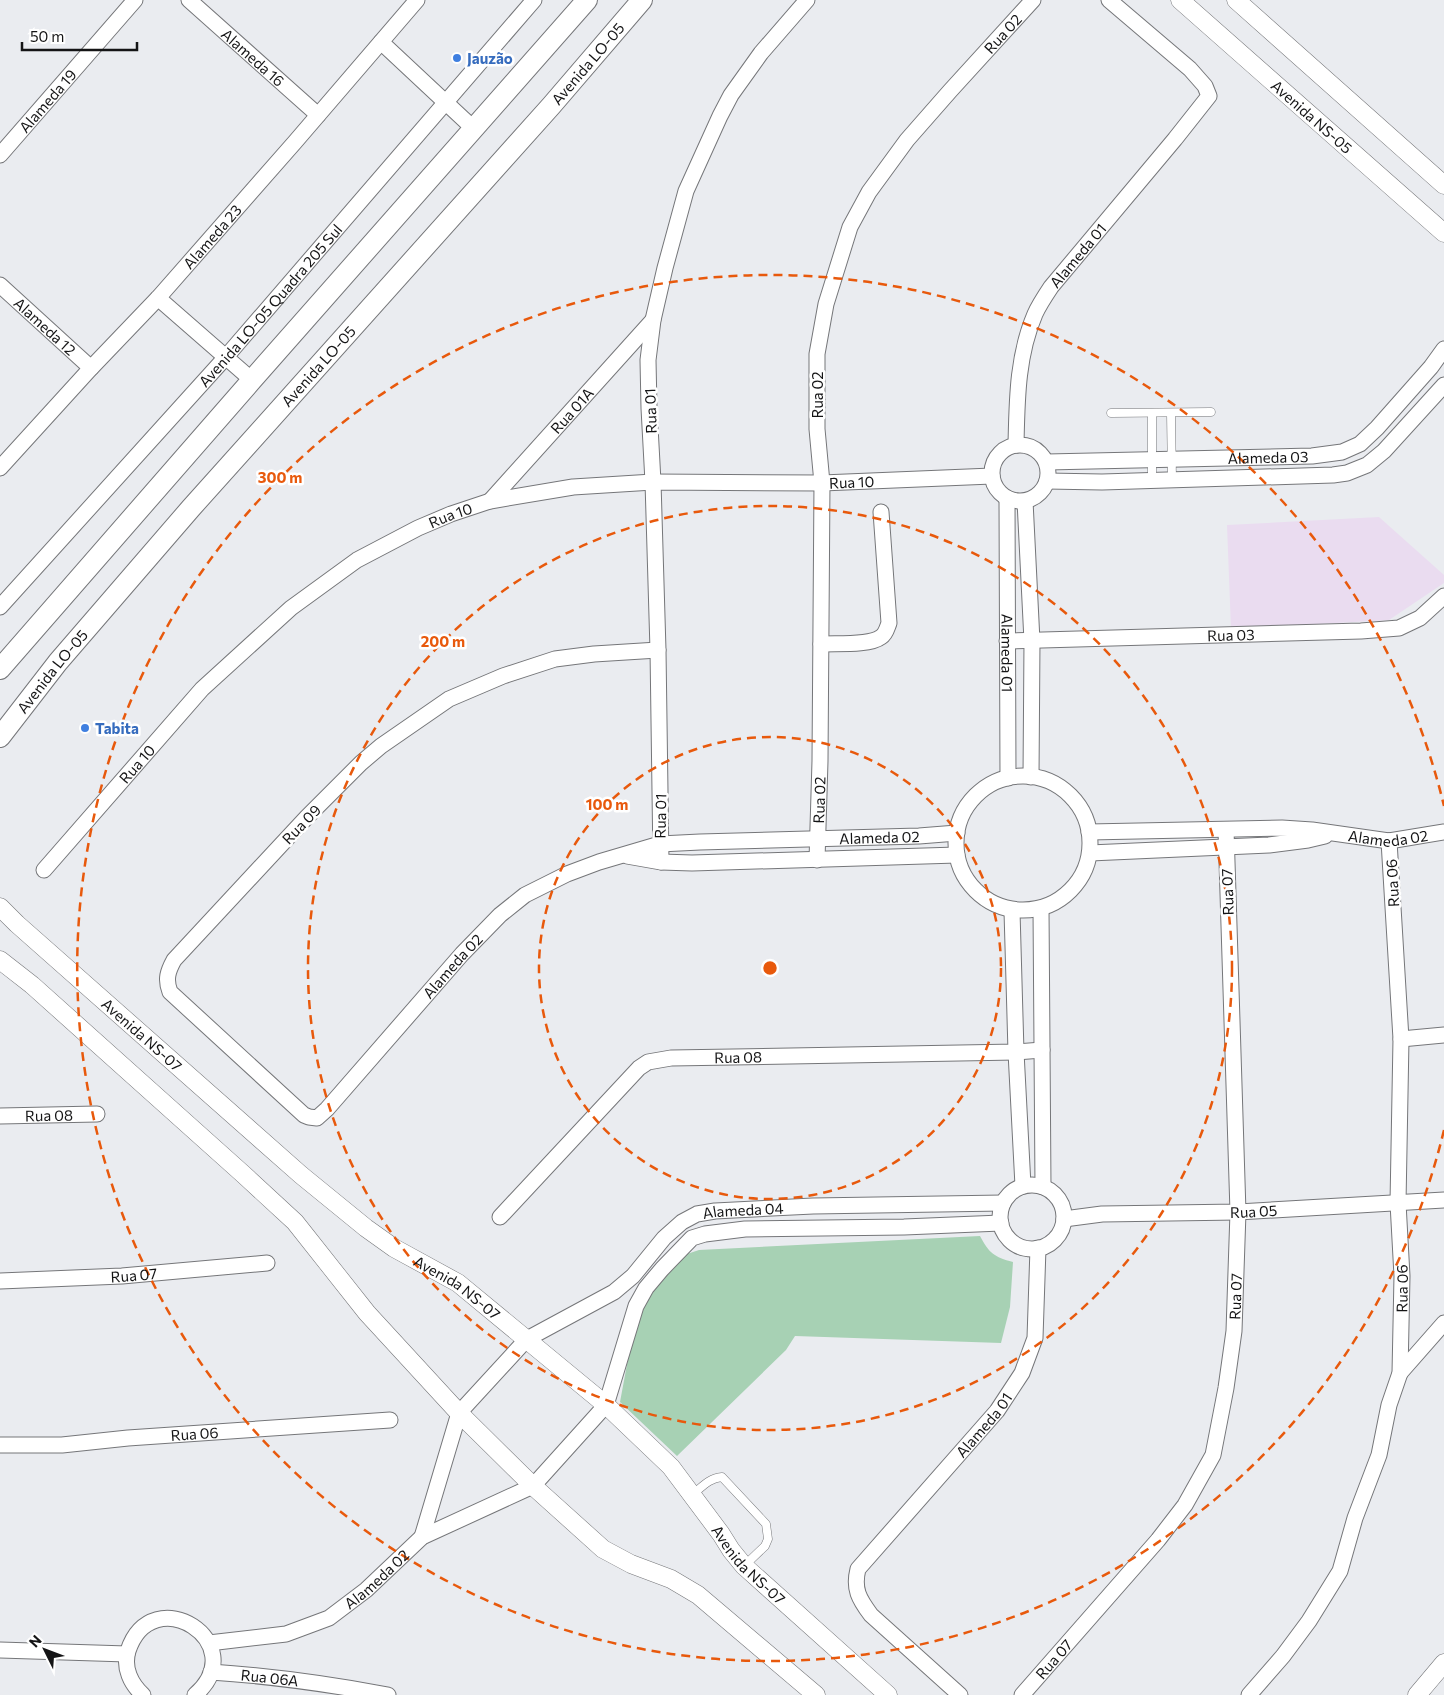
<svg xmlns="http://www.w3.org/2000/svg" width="1444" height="1695" font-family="Commissioner,sans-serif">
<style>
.education{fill:#eadcf0}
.green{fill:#a7d1b4}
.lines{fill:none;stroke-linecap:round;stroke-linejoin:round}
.service-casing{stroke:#757679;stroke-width:9}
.minor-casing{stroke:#757679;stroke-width:17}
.tertiary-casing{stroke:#757679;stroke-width:19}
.secondary-casing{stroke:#757679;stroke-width:22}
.service{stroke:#fff;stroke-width:8}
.minor{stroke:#fff;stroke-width:15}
.tertiary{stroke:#fff;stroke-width:18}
.secondary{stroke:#fff;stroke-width:20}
.ring{fill:none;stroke:#e8590c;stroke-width:2.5;stroke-dasharray:9 6}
.shop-dot{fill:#3f7fe0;stroke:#fff;stroke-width:2}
.labels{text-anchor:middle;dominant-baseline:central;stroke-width:5;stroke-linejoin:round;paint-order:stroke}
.street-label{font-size:15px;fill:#141415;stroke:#fff}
.shop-label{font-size:15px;font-weight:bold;fill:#366cbe;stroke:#fff;text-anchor:start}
.centre{fill:#e8590c;stroke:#fff;stroke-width:2.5}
.ring-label{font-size:15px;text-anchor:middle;font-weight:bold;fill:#e8590c;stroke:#fff;stroke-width:5;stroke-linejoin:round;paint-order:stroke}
</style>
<rect width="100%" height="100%" fill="#eaecf0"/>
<polygon class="education" points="1379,517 1444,575 1444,583 1389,620 1231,629 1227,525"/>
<path class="green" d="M980,1236c9,17 14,21 33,26l-3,45 -9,36 -206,-7 -9,14 -109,106 -57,-54 14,-75 7,-29 31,-39 27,-9z"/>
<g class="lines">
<g class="service-casing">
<g id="service">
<polyline points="1111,413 1211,412"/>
<polyline points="1152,413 1152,480"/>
<polyline points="1171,413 1172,480"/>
<path d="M692,1495c10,-8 17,-17 30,-18l44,47 2,15 -3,7 -21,20"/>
</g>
</g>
<g class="minor-casing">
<g id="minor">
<path id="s1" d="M189,0l129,115"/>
<polyline points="381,42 473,128"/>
<path id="s2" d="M0,155l135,-155"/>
<path id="s3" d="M0,285l91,83"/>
<polyline points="158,298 252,380"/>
<circle cx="1020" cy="473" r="28"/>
<path id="s4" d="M1016,445c1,-44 1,-89 19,-131 4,-9 10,-18 16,-27l124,-148 34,-43 -4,-10 -15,-17 -81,-69"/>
<path id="s5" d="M1047,462l265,-6 30,-4 18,-8 17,-16 54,-61 13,-18"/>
<path id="s6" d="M0,468l91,-100 67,-70 137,-156 122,-142"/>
<polyline points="1047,481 1102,482 1333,475 1347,473 1367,465 1384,451 1444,385"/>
<path id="s7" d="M1007,498l1,280"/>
<path id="s8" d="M490,501l163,-181"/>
<polyline points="1025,501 1032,641 1031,777"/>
<path id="s9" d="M0,607l225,-249 309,-358"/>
<path id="s10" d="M1007,641l354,-10 38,-3 21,-10 24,-22"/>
<path d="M821,644c15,-1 48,2 60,-7 5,-3 6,-9 8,-14l-8,-111"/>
<path id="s11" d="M658,650l-64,4 -39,5 -52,17 -54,23 -68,47 -20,17 -55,55 -132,142c-6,11 -9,19 -4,32l134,123 5,2 8,1 10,-9 135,-155 38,-39 25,-20 42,-21 32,-12 61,-18 40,-2 219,-6 38,-3"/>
<circle cx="1023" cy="843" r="67"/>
<path id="s12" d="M1089,832l193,-4 30,2 77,11 55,-9"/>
<polyline points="1090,853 1269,845 1308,840 1325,836"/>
<polyline points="627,856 661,862 692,863 957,855"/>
<path id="s13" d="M817,860l3,-99 2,-278 -5,-54v-75l9,-50 24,-77 19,-35 38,-52 43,-49 83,-91"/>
<polyline points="661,862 658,650 653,482 649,408 648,360 653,320 665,268 686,191 720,116 731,95 761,53 807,0"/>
<path id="s14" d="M44,870l158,-181 89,-81 66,-48 61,-32 33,-14 39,-13 83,-14 80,-5 169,1 170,-7"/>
<polyline points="1041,908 1043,1187"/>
<polyline points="1012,911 1016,1052 1023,1186"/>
<polyline points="1401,1039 1444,1035"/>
<path id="s15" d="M0,1116l97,-2"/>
<circle cx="1032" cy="1217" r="32"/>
<path id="s16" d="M500,1217l139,-149 9,-6 23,-4 345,-6 26,-2"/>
<path id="s17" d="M1064,1219l38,-5 136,-2 206,-12"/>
<path id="s18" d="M0,1281l122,-5 145,-13"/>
<polyline points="1400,1373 1444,1323"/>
<path id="s19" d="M0,1445h62l66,-7 262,-18"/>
<path id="s20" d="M422,1537l37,-124 68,-74 87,-47 19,-16 31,-38 18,-16 15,-8 18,-3 98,-5 190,-3"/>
<path id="s21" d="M209,1643l77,-9 43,-16 37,-28 56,-53 111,-51 73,-81 30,-99 10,-18 16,-19 30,-31 13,-4 40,-5 159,-2 97,-4"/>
<polyline points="0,1650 127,1654"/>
<path id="s22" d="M211,1672c60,4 118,12 177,23"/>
<path d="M143,1695c-12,-11 -20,-27 -15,-44 24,-73 126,-8 67,44"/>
<path id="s23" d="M960,1695l-89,-80c-12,-16 -18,-26 -13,-46l139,-158 25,-38 13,-35 3,-90"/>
<path id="s24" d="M1022,1695l136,-155 27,-35 28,-50 13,-67 8,-57 4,-119 -12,-382"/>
<path id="s25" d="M1249,1695l34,-39 26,-35 31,-50 15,-53 24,-63 10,-50 11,-32 2,-97 -4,-73 3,-164 -12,-198"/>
</g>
</g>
<g class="tertiary-casing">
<g id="tertiary">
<path id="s26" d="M1180,0l264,233"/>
<polyline points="1236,0 1444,185"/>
<path id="s27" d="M0,907l17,17 284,251 65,53 28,20 64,35 148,122 65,62 50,67 10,16 13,16 144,129"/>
<polyline points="0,960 32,985 243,1174 295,1222 367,1313 459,1413 533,1486 603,1549 631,1564 671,1579 698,1595 816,1695"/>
<polyline points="1417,1695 1444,1663"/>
</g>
</g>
<g class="secondary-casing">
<g id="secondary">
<polyline points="0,669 252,380 587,0"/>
<path id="s28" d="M0,737l58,-75 133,-154 360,-402 91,-106"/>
</g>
</g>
<use href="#service" class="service"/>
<use href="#minor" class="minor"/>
<use href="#tertiary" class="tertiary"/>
<use href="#secondary" class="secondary"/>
</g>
<g class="ring">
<circle cx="770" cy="968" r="231"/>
<circle cx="770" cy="968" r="462"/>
<path d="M1444 1130A693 693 0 1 1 1444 806"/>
</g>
<g class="shop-dot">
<circle cx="457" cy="58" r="5"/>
<circle cx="85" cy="728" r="5"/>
</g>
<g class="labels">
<g class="street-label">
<text stroke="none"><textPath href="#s13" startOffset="885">Rua 02</textPath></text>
<text stroke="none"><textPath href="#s1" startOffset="86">Alameda 16</textPath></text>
<text stroke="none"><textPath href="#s28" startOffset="894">Avenida LO-05</textPath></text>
<text stroke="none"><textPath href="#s2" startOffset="72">Alameda 19</textPath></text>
<text stroke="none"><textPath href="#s26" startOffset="176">Avenida NS-05</textPath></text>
<text stroke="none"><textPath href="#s6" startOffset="314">Alameda 23</textPath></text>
<text stroke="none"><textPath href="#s4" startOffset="206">Alameda 01</textPath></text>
<text stroke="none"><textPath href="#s9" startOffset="405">Avenida LO-05 Quadra 205 Sul</textPath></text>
<text stroke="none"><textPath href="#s3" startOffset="61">Alameda 12</textPath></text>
<text stroke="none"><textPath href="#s28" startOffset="489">Avenida LO-05</textPath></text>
<text transform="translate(817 395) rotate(-90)">Rua 02</text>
<text stroke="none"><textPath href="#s8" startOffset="122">Rua 01A</textPath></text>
<text transform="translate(650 411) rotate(-92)">Rua 01</text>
<text stroke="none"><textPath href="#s5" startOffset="221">Alameda 03</textPath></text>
<text stroke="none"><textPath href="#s14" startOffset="951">Rua 10</textPath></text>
<text stroke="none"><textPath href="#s14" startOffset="546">Rua 10</textPath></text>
<text stroke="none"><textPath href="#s10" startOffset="224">Rua 03</textPath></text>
<text stroke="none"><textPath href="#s7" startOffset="155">Alameda 01</textPath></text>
<text stroke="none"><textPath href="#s28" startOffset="84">Avenida LO-05</textPath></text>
<text stroke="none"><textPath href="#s14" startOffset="141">Rua 10</textPath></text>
<text stroke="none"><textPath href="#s13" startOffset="60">Rua 02</textPath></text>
<text transform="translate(660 816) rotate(-89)">Rua 01</text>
<text transform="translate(301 824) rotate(-46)">Rua 09</text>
<text stroke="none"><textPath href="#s12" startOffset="300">Alameda 02</textPath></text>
<text stroke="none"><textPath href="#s11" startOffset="1496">Alameda 02</textPath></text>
<text transform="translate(1392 883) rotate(-93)">Rua 06</text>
<text transform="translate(1227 892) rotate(-92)">Rua 07</text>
<text stroke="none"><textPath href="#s11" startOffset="1030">Alameda 02</textPath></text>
<text stroke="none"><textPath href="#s27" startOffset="191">Avenida NS-07</textPath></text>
<text stroke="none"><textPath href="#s16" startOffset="305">Rua 08</textPath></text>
<text stroke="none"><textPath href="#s15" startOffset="49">Rua 08</textPath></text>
<text stroke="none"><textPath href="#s20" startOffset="490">Alameda 04</textPath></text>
<text stroke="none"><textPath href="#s17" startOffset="190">Rua 05</textPath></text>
<text stroke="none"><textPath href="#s18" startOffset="134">Rua 07</textPath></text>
<text stroke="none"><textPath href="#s27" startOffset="596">Avenida NS-07</textPath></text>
<text stroke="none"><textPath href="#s25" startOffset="446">Rua 06</textPath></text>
<text stroke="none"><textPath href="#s24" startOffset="468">Rua 07</textPath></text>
<text stroke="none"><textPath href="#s23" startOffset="361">Alameda 01</textPath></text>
<text stroke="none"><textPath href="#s19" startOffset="195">Rua 06</textPath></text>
<text stroke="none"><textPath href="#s27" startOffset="1001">Avenida NS-07</textPath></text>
<text stroke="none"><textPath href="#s21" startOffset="185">Alameda 02</textPath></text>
<text stroke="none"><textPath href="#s24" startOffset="48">Rua 07</textPath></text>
<text stroke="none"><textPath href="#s22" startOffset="59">Rua 06A</textPath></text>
</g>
<g class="shop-label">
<text x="467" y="58">Jauzão</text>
<text x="95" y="728">Tabita</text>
</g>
</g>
<circle cx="770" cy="968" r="8" class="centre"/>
<g class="ring-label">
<text x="280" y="483">300 m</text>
<text x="443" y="647">200 m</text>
<text x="607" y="810">100 m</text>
</g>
<g transform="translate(45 1650) rotate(312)" stroke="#ffffff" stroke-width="4" paint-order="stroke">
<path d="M0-4L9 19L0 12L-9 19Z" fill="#141415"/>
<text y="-8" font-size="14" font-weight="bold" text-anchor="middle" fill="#141415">N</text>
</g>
<path d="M22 42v8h115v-8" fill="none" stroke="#141415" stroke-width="2.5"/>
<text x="30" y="42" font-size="15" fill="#141415" stroke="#ffffff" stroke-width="4" paint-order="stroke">50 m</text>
</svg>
